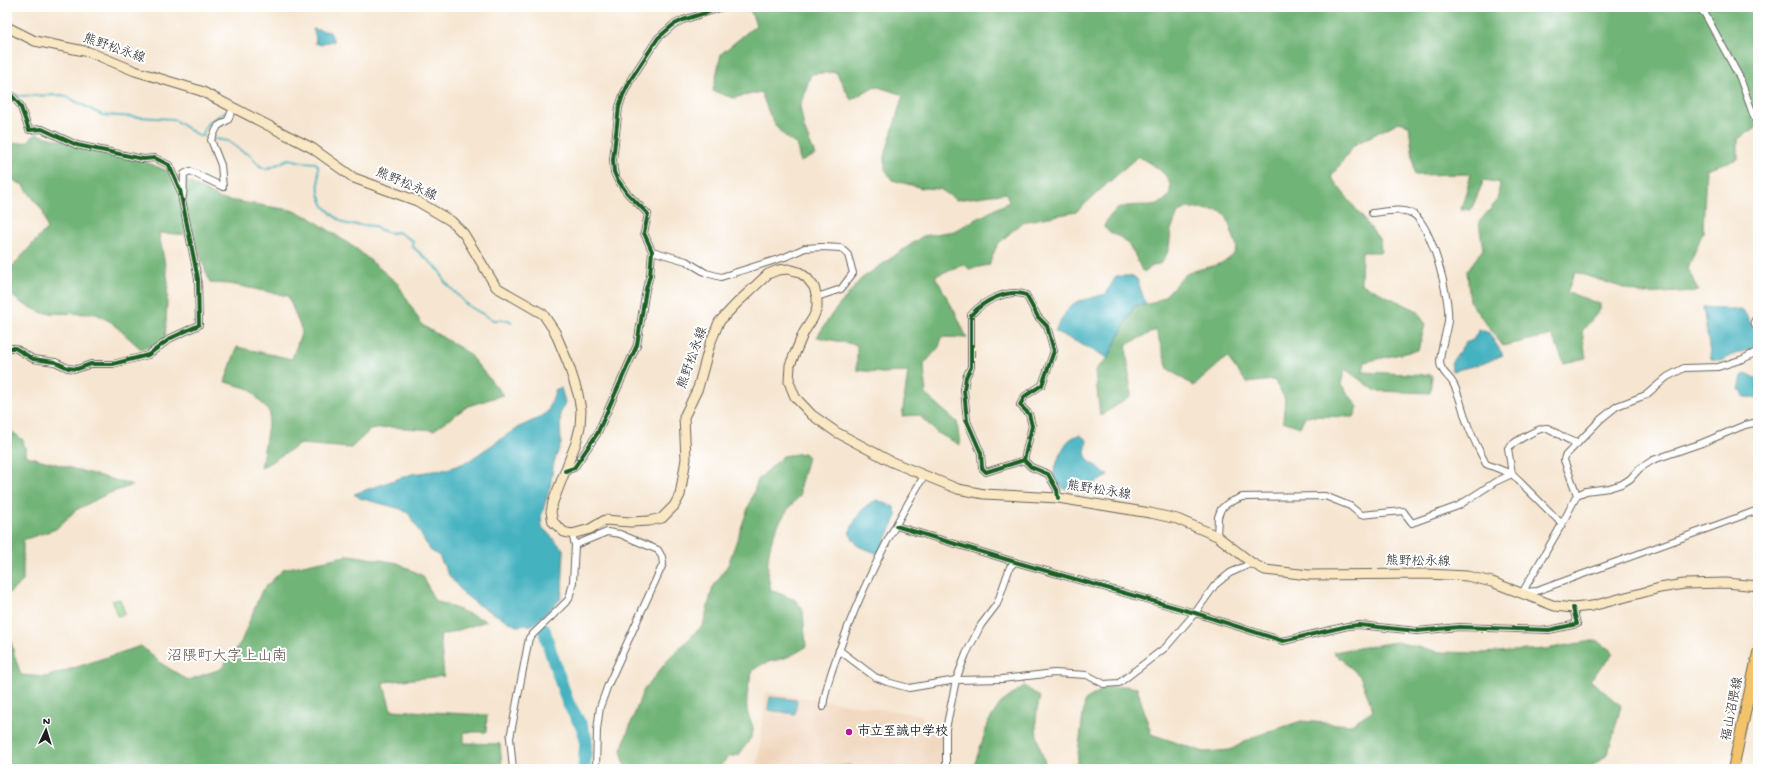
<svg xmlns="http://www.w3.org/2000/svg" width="1765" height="776" font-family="'Gochi Hand','Klee One',sans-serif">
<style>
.built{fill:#f0d5bc}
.green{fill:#8cd28b;stroke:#547754}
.forest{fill:#71b477;stroke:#46684a}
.water{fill:#44b2c0;stroke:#30676e}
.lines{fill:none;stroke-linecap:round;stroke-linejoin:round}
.stream{stroke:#44b2c0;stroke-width:2}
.river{stroke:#44b2c0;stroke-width:13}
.minor-casing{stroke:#68635b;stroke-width:8}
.secondary-casing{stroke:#68635b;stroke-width:11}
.primary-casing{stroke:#68635b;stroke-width:12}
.minor{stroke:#fff;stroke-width:6}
.secondary{stroke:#fae7c3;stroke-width:9}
.primary{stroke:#f2c36a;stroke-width:10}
.cycleway-casing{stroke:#fff;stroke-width:6}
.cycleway{stroke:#1b5e20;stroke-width:4}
.poi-dot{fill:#b5179e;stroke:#fff;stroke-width:1.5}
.labels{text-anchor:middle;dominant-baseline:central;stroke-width:4;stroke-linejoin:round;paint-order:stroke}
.street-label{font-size:13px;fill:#1c1c1c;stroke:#fff}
.poi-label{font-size:13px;font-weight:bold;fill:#1c1c1c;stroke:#fff;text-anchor:start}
.quarter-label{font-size:15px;fill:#5e4d46;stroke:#fff}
</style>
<rect width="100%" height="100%" fill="#fff"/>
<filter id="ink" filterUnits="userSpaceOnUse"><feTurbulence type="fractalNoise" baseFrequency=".025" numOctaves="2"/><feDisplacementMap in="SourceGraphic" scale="8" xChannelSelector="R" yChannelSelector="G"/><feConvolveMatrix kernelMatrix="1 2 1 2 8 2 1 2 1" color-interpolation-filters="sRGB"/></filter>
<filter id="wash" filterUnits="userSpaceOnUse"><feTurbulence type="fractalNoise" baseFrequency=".012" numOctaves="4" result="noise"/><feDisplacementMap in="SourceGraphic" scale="16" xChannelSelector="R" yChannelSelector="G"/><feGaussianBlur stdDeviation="0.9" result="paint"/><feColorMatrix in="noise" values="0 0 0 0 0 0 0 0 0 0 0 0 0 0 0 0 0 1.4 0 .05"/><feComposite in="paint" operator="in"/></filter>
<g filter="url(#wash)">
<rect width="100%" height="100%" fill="#f6e6d1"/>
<polygon class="built" points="766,692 921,715 930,728 942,735 944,769 757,769"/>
<g class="green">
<polygon points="120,599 125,614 117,616 112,601"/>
<polygon points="849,765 854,769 821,769"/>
</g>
<g class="forest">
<path d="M749,7h1009v102h-2l2,4v13l-20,13v20l-32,10 -3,63 -15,36 10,23 -56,3 -67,-22 -8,20 33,12v6l-18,21 4,27 -22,5 -12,-28 -49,11 -33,-44 -3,-31 16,-22 -4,-27 18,-21 3,-18 -16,-3 -13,30 -10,-1 10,-35 -56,1 -6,-50 -10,-3 -45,23 -23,32 49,63 1,12h-19l-1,32 57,27 7,14 -7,25 -53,12 -2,10 69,3 -2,18 -54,-2 -31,-22 -4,15 17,23 -4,10 -49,-1 -5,11 -17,-6 2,-22 -11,-19 -27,3 -20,-26 -33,29 -26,-17 -12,-39 -30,15 5,51 -31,20 -5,-46 13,-12 26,-52c20,-2 27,-4 40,-20 3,-3 7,-8 11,-11 16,-10 45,-6 52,-28l-11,-32 -5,-4 -34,-3 -9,5 -7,17 -2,18 -4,10 -4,5 -10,4 -4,4h-5c-5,-11 -9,-23 -18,-31 -7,-6 -16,-6 -20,-14 3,-7 10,-16 16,-18 12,-5 25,-1 37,-4 4,-1 10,-5 12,-9 7,-20 -16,-29 -31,-39l-62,56 -54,10 -25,23 -8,20 -20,4 -5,-5 -29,12 21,38 11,24 -25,-1 -3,10 -15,17 2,31 31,27 3,23 -24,-13 -17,-17 -17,1 6,-44 -26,1 -25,-3v-25l-40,-8 15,-23 29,-35 62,-43 31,-5 55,-29 -3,-9 -50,7 -16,-11 -18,-1 -30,-8 -7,-11v-14l18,-60 -28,-9 -24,14 -15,-28 -25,2 -11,32 4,22 11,27 -15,7 -3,-17c-23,-14 -27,-29 -36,-53l-28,6 -20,-7 8,-37 35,-29z"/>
<polygon points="36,134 143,161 170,172 221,199 291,210 309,217 358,250 398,284 422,325 467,352 503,395 468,406 434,430 390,427 370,430 351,448 300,444 261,468 270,413 250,389 225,382 237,347 292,359 302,331 288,296 230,284 210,283 193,235 159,233 168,281 165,343 141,349 111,322 96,314 43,313 23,304 10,294 9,279 11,268 47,228 43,211 23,185 7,177 7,144 27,142"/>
<polygon points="7,428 23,440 27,456 133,485 107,494 76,510 56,529 23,540 23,581 7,595"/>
<path d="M804,453l4,4 -8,29v10c-25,24 -39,59 -29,94l26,11 6,10 3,36c-7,4 -14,9 -22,11 -9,3 -22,4 -29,11 -7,6 -10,36 -7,45 1,5 6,11 5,17 -1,9 -10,16 -14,24l-11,2 -11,12h-91l-5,-19 22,-59 25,-31 35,-35 10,-38 15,-22 30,-85 25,-24z"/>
<polygon points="350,555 398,563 423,576 434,600 487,621 440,636 444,676 383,682 391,710 487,715 486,732 464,732 464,743 500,744 502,769 7,769 7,623 14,654 21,675 46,677 141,646 162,664 188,680 221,669 241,642 262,590 284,569"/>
<polygon points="1597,640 1614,653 1590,680 1621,706 1608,754 1592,767 1585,769 1076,769 1085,700 1105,688 1125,686 1137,688 1151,734 1204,752 1230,750 1256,736 1301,721 1350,725 1373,710 1360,676 1333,652 1396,642 1439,652 1481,653 1546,649"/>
<path d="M1024,686l16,11c-8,31 -3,42 7,72h-72v-6l14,-42 11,-17z"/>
</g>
<g class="water">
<polygon points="313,29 330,32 334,41 323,43 322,45 315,43 316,38"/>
<polygon points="1116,276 1130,276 1137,279 1146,305 1134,306 1108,358 1055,331 1069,307 1076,302 1106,294"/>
<path d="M1703,307l32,2 8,2 4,5 11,23v7c-9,5 -30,8 -35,15l-12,-2z"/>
<polygon points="1479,329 1489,333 1503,355 1482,364 1452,371 1451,363 1465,343 1473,340"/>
<polygon points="1745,374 1758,379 1758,398 1744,397 1742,391 1739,390 1742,376"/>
<polygon points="561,388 565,402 560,414 561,444 554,462 550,487 541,517 542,527 564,550 562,592 560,600 533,625 517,626 478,605 463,593 448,574 439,556 430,550 409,514 401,509 360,498 354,494 412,474 448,469 467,462 517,428 541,417 548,411 556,389"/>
<path d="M1080,435l7,5 -2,14 4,7 20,15c-18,8 -35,21 -53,8l-3,-10c5,-13 10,-37 27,-39z"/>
<path d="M877,500l17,7 3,9 -18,38 -21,-8 -9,-13c7,-14 12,-28 28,-33z"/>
<polygon points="770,697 797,700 795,714 768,710"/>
</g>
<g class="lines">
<g class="stream">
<path d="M14,94l5,2 44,-1 39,20 71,4 26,17h4c2,-18 12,-15 23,-25"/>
<polyline points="215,139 228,141 243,152 249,154 261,167 267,169 289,159 302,162 316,163 318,166 319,194 324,206 334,216 346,224 374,226 378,229 390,233 398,232 413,241 412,246 440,271 445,282 467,305 493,320 509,320 512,323"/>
</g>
<polyline class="river" points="544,629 551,653 568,703 582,727 586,739 584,769"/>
</g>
</g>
<g filter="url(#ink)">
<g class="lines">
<g class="minor-casing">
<g id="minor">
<polyline points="1698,7 1705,14 1740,78 1754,117 1758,123"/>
<polyline points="7,90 20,105 29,130 42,129 77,145 143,159 155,158 169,165 180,190 198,279 199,325 171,338 148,355 113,364 91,364 77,369 68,368 55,362 33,359 15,348 7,348"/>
<path d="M182,200c3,-9 1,-17 2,-26l6,-3 33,16 -2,-22 -10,-25 7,-14 10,-6 5,-12"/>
<path d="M1372,213c12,-1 28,-5 39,0 20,7 40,88 37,108 -2,14 -8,28 -8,42 1,9 9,13 13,20 7,13 9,26 14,40 5,14 12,27 19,41l26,10 50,50"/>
<polyline points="652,251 686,261 706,273 721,277 785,257 805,248 822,247 841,248 848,255 853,273 841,289 817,297"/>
<polyline points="1758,315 1754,322 1758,330"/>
<path d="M1024,460l-38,12 -4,-4 -1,-15 -14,-32 -3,-31 2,-13 5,-10v-52c12,-14 37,-27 55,-20l12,22 9,9 7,25 -12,34 -17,11 -5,9 9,9 3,12 -8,34 7,7 17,7 9,16 1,8"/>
<polyline points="565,471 574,468 597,434 637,345 646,289 650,275 652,251 644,233 648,214 627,193 617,179 614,172 613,160 619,107 623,95 631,79 658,38 673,25 683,20 723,7"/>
<path d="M1512,474l-4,-26c6,-6 31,-21 39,-20 8,2 18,13 31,15"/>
<polyline points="1577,495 1564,460 1565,456 1601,419 1617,406 1646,395 1667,377 1684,368 1718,367 1743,359 1758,351"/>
<polyline points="896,526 1015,562 1195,613 1283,641 1348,626 1359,625 1417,631 1459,627 1549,630 1577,624 1573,608"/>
<polyline points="1217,536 1218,517 1221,509 1228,503 1242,497 1325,496 1350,506 1361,515 1403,511 1412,523 1458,506 1495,482 1512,474"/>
<polyline points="575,545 607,532 620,534 658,550 662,557 663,564 608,685 600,707 597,730 596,769"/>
<polyline points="1523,592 1537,591 1758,510"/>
<polyline points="1522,593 1562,524 1577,495 1586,491 1609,488 1622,484 1630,479 1639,469 1653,460 1702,443 1745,425 1758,422"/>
<polyline points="839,650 875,677 887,682 909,688 956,680 1002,679 1054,673 1087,675 1104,684 1119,683 1166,647 1195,613 1215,585 1230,573 1252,563"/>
<path d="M823,707c3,-22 11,-43 19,-64 21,-59 50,-114 82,-167"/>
<polyline points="513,769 510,738 529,638 554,614 569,599 573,582 575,545 572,534"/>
<polyline points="946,769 946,729 956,680 966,654 981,625 997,604 1010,567 1015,562"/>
</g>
</g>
<g class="secondary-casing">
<polyline id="secondary" points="7,27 35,41 89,52 135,71 201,91 312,148 354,178 417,201 451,221 464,234 496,287 543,314 555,332 568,363 578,394 581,410 580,427 576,443 553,502 551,512 553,522 564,532 572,534 590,529 605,520 630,522 649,521 662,518 674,506 680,495 686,459 684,417 698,388 710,344 719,322 737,303 768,274 778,270 788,269 799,272 807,278 814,287 817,297 817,308 813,318 804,332 790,365 789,382 795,397 812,415 836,432 892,462 958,489 984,494 1058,498 1150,513 1177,519 1217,536 1252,563 1265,570 1309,575 1427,574 1467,576 1492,582 1555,606 1573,608 1592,606 1660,588 1684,584 1726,583 1758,586"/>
</g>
<g class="primary-casing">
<polyline id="primary" points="1733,769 1758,653"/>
</g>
<use href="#minor" class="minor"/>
<use href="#secondary" class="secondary"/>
<use href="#primary" class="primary"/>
<g class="cycleway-casing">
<g id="cycleway">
<polyline points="7,90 20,105 29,130 42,129 77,145 143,159 155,158 169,165 180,190 198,279 199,325 171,338 148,355 113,364 91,364 77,369 68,368 55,362 33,359 15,348 7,348"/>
<path d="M1024,460l-38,12 -4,-4 -1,-15 -14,-32 -3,-31 2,-13 5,-10v-52c12,-14 37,-27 55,-20l12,22 9,9 7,25 -12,34 -17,11 -5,9 9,9 3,12 -8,34 7,7 17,7 9,16 1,8"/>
<polyline points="565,471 574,468 597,434 637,345 646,289 650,275 652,251 644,233 648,214 627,193 617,179 614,172 613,160 619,107 623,95 631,79 658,38 673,25 683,20 723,7"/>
<polyline points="896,526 1015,562 1195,613 1283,641 1348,626 1359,625 1417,631 1459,627 1549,630 1577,624 1573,608"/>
</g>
</g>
<use href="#cycleway" class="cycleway"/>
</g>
</g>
<circle class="poi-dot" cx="849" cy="732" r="4"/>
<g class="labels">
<g class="street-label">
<text transform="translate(114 49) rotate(19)">熊野松永線</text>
<text transform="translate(406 185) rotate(23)">熊野松永線</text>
<text transform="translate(693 358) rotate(-70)">熊野松永線</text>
<text transform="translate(1099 491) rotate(9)">熊野松永線</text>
<text transform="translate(1418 562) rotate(1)">熊野松永線</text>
<text transform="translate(1733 709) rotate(-79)">福山沼隈線</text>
</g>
<g class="poi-label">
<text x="857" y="732">市立至誠中学校</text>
</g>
<g class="quarter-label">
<text x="227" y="657">沼隈町大字上山南</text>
</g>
</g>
<rect width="1765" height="776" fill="none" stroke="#fff" stroke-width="24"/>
<g transform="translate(46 730) rotate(4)" stroke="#ffffff" stroke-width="3" paint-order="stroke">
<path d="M0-3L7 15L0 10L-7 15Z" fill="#1c1c1c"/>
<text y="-6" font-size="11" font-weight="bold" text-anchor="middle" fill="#1c1c1c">N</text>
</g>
</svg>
